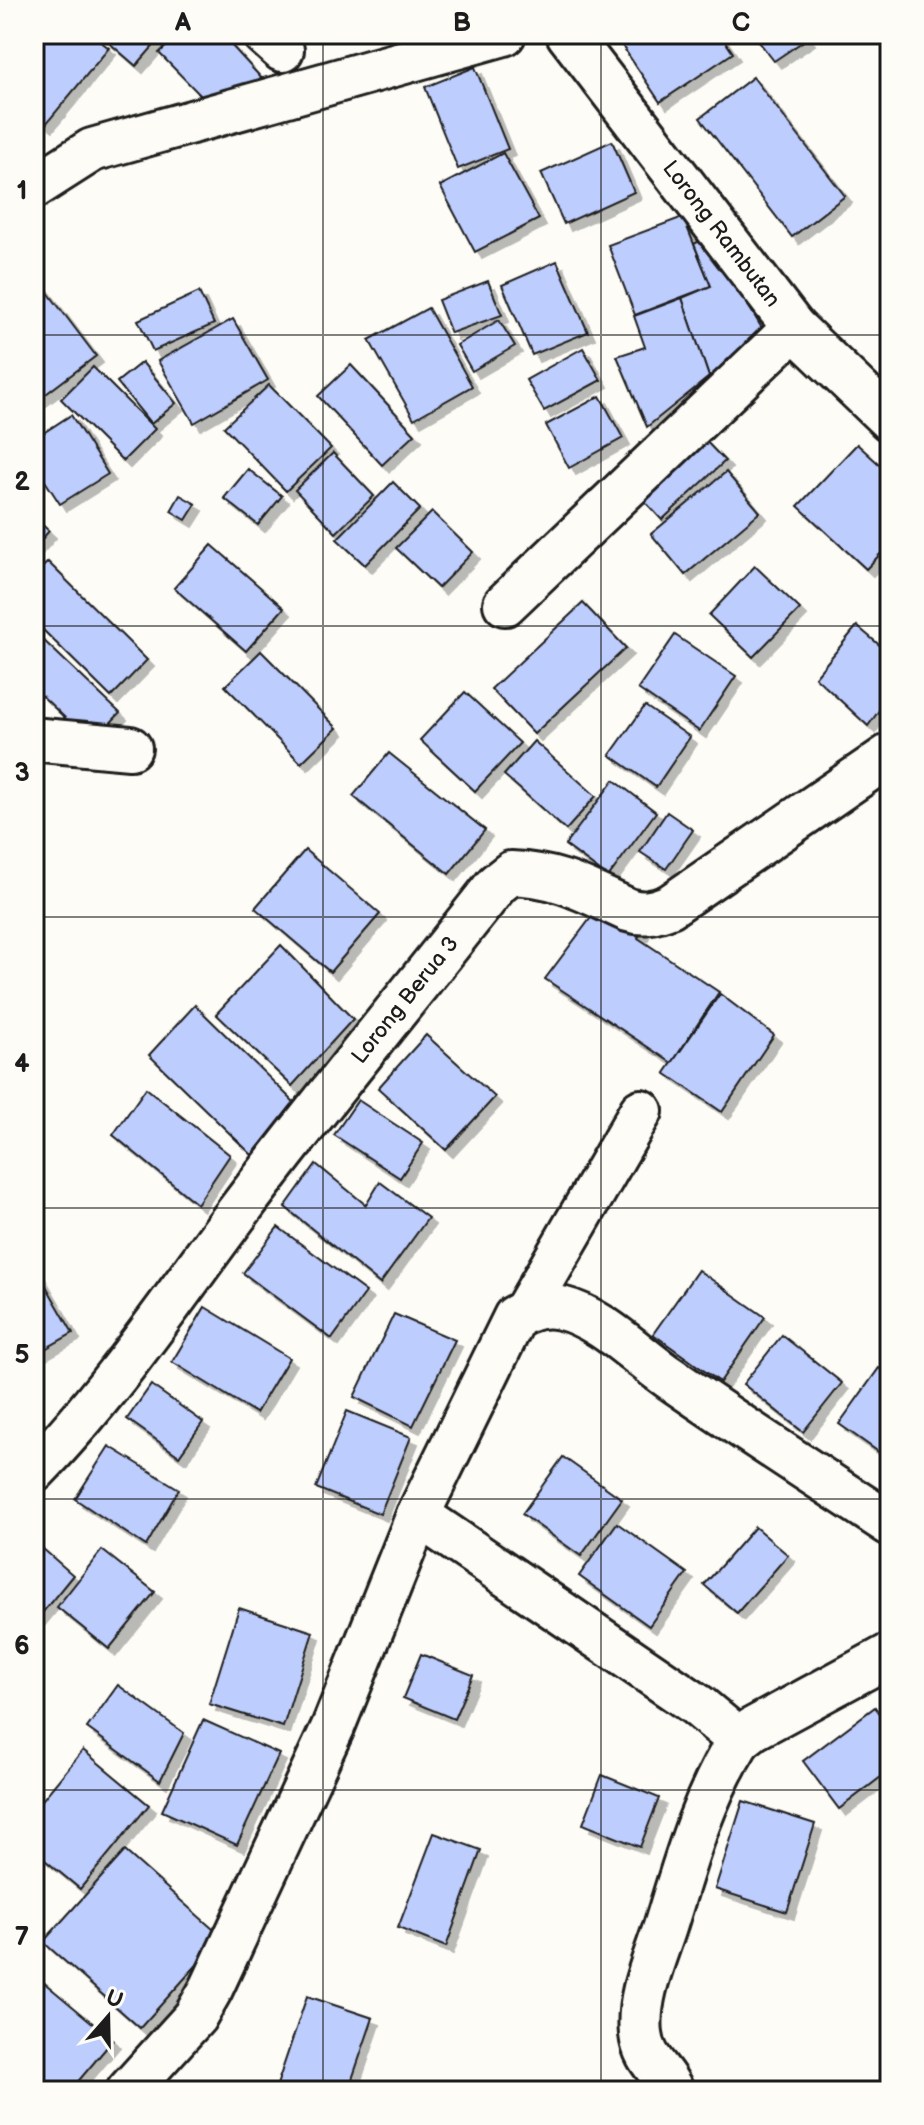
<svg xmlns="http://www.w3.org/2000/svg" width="924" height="2125" font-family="'Balsamiq Sans',sans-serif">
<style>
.building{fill:#bdcdfe;stroke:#1c1c1c;stroke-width:2;filter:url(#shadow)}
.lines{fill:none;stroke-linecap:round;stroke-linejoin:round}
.minor-casing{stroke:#1c1c1c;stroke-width:48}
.minor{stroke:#fdfcf7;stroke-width:42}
.grid{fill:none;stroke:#1c1c1c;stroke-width:2;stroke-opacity:0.55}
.labels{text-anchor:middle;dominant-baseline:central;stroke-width:6;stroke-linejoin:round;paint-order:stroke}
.street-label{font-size:22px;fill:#1c1c1c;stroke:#fdfcf7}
.neatline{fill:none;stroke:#1c1c1c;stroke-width:3}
.grid-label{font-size:26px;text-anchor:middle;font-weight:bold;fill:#1c1c1c}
</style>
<defs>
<filter id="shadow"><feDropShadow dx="7" dy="7" stdDeviation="0" flood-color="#0004"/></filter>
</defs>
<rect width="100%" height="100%" fill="#fdfcf7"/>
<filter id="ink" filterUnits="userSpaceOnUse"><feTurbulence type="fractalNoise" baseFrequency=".0125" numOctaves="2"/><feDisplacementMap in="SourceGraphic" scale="16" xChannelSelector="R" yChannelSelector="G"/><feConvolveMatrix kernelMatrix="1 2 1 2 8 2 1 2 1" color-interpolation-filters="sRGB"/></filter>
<g filter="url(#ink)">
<g class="building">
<polygon points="34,34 91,34 109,48 46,124 34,115"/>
<polygon points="99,34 164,34 136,66"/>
<polygon points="180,34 221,34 265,82 204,99 159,53"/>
<polygon points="629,34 720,34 733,53 660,102 619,41"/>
<polygon points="753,34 805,34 808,38 774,61"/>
<polygon points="475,67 508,149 458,169 425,87"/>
<polygon points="753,77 845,196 792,237 700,118"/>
<polygon points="612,141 634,192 564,224 541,173"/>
<polygon points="503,153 539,219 475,252 440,186"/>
<polygon points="683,217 711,286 635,315 608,245"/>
<polygon points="707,237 763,330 709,377 682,298 711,286 694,244"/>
<polygon points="557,261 588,332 532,355 502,285"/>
<polygon points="34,274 96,356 34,403"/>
<polygon points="488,281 502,315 451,333 438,300"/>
<polygon points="199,292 214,324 153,351 138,320"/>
<polygon points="682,298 709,377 647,427 617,356 645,347 634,316"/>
<polygon points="428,308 472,386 414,419 369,340"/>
<polygon points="233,319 268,380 194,423 158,361"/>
<polygon points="499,320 515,346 472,371 457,345"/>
<polygon points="583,348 601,380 544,411 526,380"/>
<polygon points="142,362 176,403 151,424 117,382"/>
<polygon points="351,365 415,434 382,465 318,396"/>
<polygon points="93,367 155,429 123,461 61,399"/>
<polygon points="269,385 331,448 286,491 224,427"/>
<polygon points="600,396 623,438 569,468 546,425"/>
<polygon points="71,415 108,474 60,504 34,464 34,439"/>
<polygon points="699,434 725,461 662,520 637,493"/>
<polygon points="857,444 890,474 890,544 866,569 798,506"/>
<polygon points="333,453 374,496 336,533 295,490"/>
<polygon points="248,469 282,496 258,525 224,498"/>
<polygon points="726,472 760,512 685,575 651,534"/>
<polygon points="393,482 420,509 365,565 337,539"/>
<polygon points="180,495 196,504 186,520 171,511"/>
<polygon points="432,512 473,552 438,588 396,548"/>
<polygon points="34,517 49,531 34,548"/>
<polygon points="212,545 284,608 246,651 174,588"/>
<polygon points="48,562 147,660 111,697 34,621 34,575"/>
<polygon points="755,566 800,609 753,657 709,615"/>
<polygon points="583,603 626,648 534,734 491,689"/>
<polygon points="857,626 890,654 890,695 868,726 815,677"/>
<polygon points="675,635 736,676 699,731 638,689"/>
<polygon points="39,636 120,713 91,743 34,688 34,641"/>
<polygon points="261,651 337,728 301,763 225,686"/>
<polygon points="465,692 520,743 475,791 420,740"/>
<polygon points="645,706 690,737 656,787 610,755"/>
<polygon points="534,741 596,796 566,830 504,775"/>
<polygon points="389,753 485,830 449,874 353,796"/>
<polygon points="614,780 656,812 608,877 565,845"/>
<polygon points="667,812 693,830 666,869 640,852"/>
<polygon points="305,850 380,914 330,972 255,908"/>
<polygon points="596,911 642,931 638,938 719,992 672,1063 545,979"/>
<polygon points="281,945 353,1019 292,1086 216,1014"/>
<polygon points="720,994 774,1035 722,1112 665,1073"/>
<polygon points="195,1005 294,1102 252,1155 149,1055"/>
<polygon points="426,1035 495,1097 446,1150 378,1088"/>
<polygon points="146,1088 230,1155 197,1204 113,1135"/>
<polygon points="358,1100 423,1143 400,1178 334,1135"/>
<polygon points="316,1164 366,1205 380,1182 428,1218 380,1284 285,1207"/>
<polygon points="278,1227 366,1292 332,1339 243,1273"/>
<polygon points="34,1265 73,1333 34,1355"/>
<polygon points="698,1270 765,1317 720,1382 653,1334"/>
<polygon points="205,1307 289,1358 256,1413 172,1362"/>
<polygon points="394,1314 455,1340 413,1426 354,1397"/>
<polygon points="782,1335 842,1383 803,1432 743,1384"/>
<polygon points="879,1368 890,1376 890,1460 839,1424"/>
<polygon points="151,1385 203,1422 179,1456 127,1419"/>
<polygon points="347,1411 411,1437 380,1514 316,1488"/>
<polygon points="109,1446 179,1489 146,1546 75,1499"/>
<polygon points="563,1457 622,1499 581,1556 522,1514"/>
<polygon points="617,1523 687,1573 649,1626 579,1576"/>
<polygon points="755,1527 788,1555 737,1613 704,1585"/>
<polygon points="34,1541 73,1575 34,1623"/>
<polygon points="102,1550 155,1592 109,1649 57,1607"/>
<polygon points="239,1608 313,1632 283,1727 209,1704"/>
<polygon points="421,1654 473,1675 454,1719 403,1698"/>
<polygon points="118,1685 184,1733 160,1781 87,1728"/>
<polygon points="875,1707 890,1727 890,1770 839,1809 803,1761"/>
<polygon points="203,1720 279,1754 237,1845 162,1811"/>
<polygon points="83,1750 149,1805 80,1889 34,1851 34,1810"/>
<polygon points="602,1775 659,1798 640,1847 583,1824"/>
<polygon points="743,1801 815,1824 787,1912 715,1889"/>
<polygon points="434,1833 481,1850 446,1947 398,1928"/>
<polygon points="125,1851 222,1937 140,2028 43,1942"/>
<polygon points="35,1975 113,2040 70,2091 34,2091"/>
<polygon points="307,1996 373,2018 348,2091 275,2091"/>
</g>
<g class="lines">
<g class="minor-casing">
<g id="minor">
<polyline points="264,34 282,50"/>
<path id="s1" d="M568,34l226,294 96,92"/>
<polyline points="34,187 92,150 504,34"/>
<polyline points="505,604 794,328"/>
<polyline points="34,742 42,740 130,748"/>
<polyline points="526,1310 641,1111"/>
<path id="s2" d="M34,1471c78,-80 140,-174 207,-263 82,-109 171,-215 256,-324l14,-11c49,2 73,17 117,37 16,5 27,2 42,-4l220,-151"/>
<path d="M418,1515l279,190 42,35c-37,59 -54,122 -74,187 -11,34 -28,70 -24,107 3,27 20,34 31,57"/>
<polyline points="739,1740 753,1729 890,1655"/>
<path d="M128,2091l67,-74 16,-28 122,-262 85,-212 97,-198c15,-9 29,-13 46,-9 41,10 75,47 109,70 72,50 147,98 220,146"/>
</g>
</g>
<use href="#minor" class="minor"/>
</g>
</g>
<path class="grid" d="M323,34v2057M601,34v2057M34,335h856M34,626h856M34,917h856M34,1208h856M34,1499h856M34,1790h856"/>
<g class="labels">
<g class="street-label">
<text stroke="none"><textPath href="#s1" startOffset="252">Lorong Rambutan</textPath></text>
<text stroke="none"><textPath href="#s2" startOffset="600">Lorong Berua 3</textPath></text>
</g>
</g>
<rect width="924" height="2125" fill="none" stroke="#fdfcf7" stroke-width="88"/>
<g transform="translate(108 2017) rotate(20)" stroke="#fdfcf7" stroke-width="6" paint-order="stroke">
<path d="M0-6L14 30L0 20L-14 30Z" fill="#1c1c1c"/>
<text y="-12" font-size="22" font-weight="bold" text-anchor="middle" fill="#1c1c1c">U</text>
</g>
<rect x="44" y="44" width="836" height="2037" class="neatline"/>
<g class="grid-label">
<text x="183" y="31">A</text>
<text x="462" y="31">B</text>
<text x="741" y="31">C</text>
<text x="22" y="199">1</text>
<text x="22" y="490">2</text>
<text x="22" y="781">3</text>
<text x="22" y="1072">4</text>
<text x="22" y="1363">5</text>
<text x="22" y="1654">6</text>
<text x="22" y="1945">7</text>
</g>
</svg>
